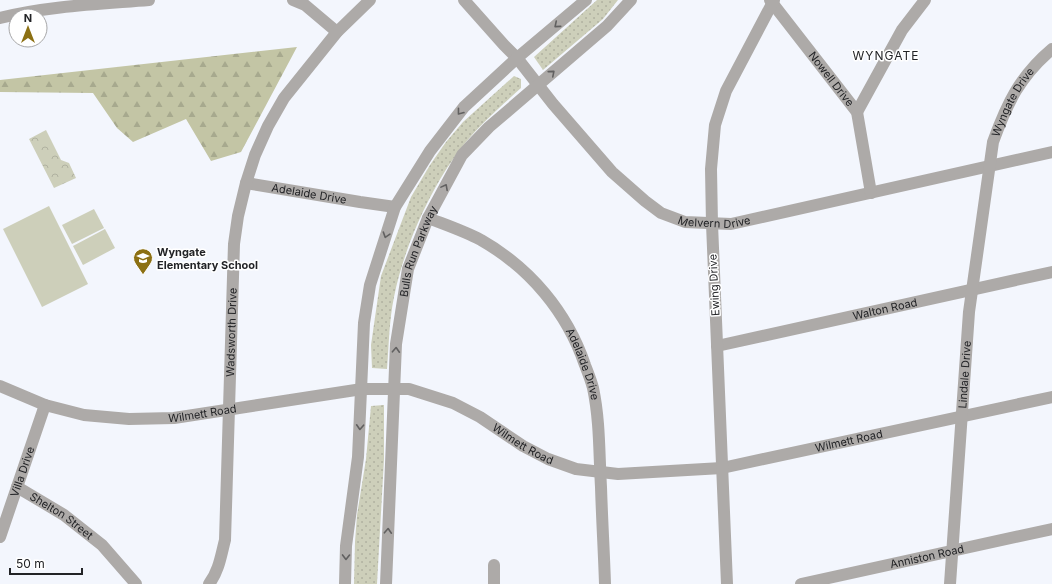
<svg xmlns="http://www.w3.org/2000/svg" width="1052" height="584" font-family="Inter,sans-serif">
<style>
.grass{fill:url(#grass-dots)}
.forest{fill:url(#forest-firs)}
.park{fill:url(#park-crowns)}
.pitch{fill:#cdcfba}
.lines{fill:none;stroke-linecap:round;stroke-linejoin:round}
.minor{stroke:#adaaa8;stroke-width:12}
.oneway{stroke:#616060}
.labels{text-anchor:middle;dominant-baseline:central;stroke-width:3;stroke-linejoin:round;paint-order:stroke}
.street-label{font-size:11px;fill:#222326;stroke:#fff}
.poi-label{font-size:11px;font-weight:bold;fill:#222326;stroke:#fff;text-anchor:start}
.neighbourhood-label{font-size:12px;letter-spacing:1px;fill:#222326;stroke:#fff}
</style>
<defs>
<pattern id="grass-dots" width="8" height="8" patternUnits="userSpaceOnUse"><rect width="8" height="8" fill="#cdcfba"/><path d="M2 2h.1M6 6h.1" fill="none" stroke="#b0b1a0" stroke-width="1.8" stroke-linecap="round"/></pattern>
<pattern id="forest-firs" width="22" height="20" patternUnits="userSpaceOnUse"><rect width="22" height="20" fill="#c3c5a5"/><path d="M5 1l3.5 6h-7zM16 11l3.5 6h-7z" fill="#a7a98e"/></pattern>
<pattern id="park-crowns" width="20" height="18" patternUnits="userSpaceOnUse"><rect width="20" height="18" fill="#cdcfba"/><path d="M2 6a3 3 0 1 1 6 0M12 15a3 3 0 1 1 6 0" fill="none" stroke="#b0b1a0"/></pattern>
</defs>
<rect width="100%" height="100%" fill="#f3f6fd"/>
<g class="grass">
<polygon points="597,0 618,0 603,19 543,70 534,57"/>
<path d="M514,76l7,3v9c-21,19 -42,37 -60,60 -5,6 -9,13 -14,20 -24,38 -44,84 -53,129 -5,24 -5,48 -7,72l-15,-1 -1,-23 10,-69 30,-79 19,-32 16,-23 17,-20z"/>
<polygon points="384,405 384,459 377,584 354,584 355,542 357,515 366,459 371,406"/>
</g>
<polygon class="forest" points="297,47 241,152 211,161 186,119 133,142 117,128 93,93 0,92 0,80"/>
<polygon class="park" points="46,130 61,160 69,163 76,178 54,188 29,139"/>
<g class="pitch">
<polygon points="49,206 88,284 42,307 3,229"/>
<polygon points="94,209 104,228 72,244 62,225"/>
<polygon points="105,229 115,248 83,265 73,246"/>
</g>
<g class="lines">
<g class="minor">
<polyline points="293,0 305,5 337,32"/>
<path id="s1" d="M464,0l40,45 13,13 36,46 59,68 33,29 16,12 24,9 46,2 321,-72"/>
<path id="s2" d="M770,0l87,112 14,81"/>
<path d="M0,18c47,-12 100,-14 149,-18"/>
<polyline points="857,112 902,30 925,0"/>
<path id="s3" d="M246,183l114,19 35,5"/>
<path id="s4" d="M428,218c18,7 36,13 53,22 49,28 86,72 104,125 3,8 6,15 8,23 7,33 6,66 8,99 1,33 3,65 4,97"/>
<path id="s5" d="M717,346l335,-74"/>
<path id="s6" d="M0,386l45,19 39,10 45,4 45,-1 188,-29h47l44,14 27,14 43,29 25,13 28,10 42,5 104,-6 330,-71"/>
<path id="s7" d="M17,487l47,28 38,30 34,39"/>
<path id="s8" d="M0,537l45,-132"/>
<polyline points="494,565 494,584"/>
<path id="s9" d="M209,584c10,-13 12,-29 16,-44l9,-296 4,-28 8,-33 9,-28 13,-29 16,-28 53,-66 33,-32"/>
<polyline points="345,584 346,546 358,457 364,323 370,285 395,207 430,151 464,107 517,58 586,0"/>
<path id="s10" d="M386,584l10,-240 12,-75 20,-51 34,-63 27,-28 118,-101 24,-26"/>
<polyline points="727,584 712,224 711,169 715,125 726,91 774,0"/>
<path id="s11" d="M801,584l251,-55"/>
<path id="s12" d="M950,584l19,-272 24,-170c14,-39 27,-66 59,-93"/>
</g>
</g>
<defs><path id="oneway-chevron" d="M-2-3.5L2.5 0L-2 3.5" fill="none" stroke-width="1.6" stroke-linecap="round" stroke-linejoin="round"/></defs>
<g class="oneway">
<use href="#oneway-chevron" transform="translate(557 25) rotate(140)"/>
<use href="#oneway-chevron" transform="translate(552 73) rotate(-41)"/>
<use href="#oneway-chevron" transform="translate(460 112) rotate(128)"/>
<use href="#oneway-chevron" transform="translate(445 187) rotate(-62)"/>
<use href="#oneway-chevron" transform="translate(386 235) rotate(108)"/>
<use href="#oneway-chevron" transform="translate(396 350) rotate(-87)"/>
<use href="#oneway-chevron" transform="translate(360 427) rotate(93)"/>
<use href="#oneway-chevron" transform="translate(388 531) rotate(-87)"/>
<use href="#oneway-chevron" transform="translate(346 557) rotate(91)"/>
</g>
<defs>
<g id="school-pin" transform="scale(1)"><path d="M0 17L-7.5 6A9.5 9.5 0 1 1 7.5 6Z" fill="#8c7013" stroke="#fff"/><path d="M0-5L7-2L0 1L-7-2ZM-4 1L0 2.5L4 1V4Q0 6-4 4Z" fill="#fff"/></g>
</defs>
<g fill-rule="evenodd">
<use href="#school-pin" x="143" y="258"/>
</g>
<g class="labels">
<g class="street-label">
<text stroke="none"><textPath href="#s2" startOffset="100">Nowell Drive</textPath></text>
<text stroke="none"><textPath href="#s12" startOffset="489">Wyngate Drive</textPath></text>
<text stroke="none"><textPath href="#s3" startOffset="64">Adelaide Drive</textPath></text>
<text stroke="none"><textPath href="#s1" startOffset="346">Melvern Drive</textPath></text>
<text stroke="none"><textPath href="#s10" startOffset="336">Bulls Run Parkway</textPath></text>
<text transform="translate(714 285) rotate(-93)">Ewing Drive</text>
<text stroke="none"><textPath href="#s5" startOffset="172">Walton Road</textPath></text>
<text stroke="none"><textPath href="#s9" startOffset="255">Wadsworth Drive</textPath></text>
<text stroke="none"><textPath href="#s4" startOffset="222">Adelaide Drive</textPath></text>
<text stroke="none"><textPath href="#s12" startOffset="210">Lindale Drive</textPath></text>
<text stroke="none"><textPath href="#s6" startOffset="208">Wilmett Road</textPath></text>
<text stroke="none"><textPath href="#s6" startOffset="879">Wilmett Road</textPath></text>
<text stroke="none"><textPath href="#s6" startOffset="544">Wilmett Road</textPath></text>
<text stroke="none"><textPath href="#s8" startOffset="69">Villa Drive</textPath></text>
<text stroke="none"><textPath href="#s7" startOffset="53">Shelton Street</textPath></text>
<text stroke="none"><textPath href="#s11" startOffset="129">Anniston Road</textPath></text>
</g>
<g class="poi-label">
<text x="157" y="252">Wyngate<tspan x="157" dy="13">Elementary School</tspan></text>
</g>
<g class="neighbourhood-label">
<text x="886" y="55">WYNGATE</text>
</g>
</g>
<g transform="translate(28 28)"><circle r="19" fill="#ffffff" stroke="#a7a7a8"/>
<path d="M0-3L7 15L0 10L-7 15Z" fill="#8c7013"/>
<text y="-6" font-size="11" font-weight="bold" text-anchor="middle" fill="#222326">N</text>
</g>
<path d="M10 568v6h72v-6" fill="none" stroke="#222326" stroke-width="2"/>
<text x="16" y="568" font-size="12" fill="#222326" stroke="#ffffff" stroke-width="3" paint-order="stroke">50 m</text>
</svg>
